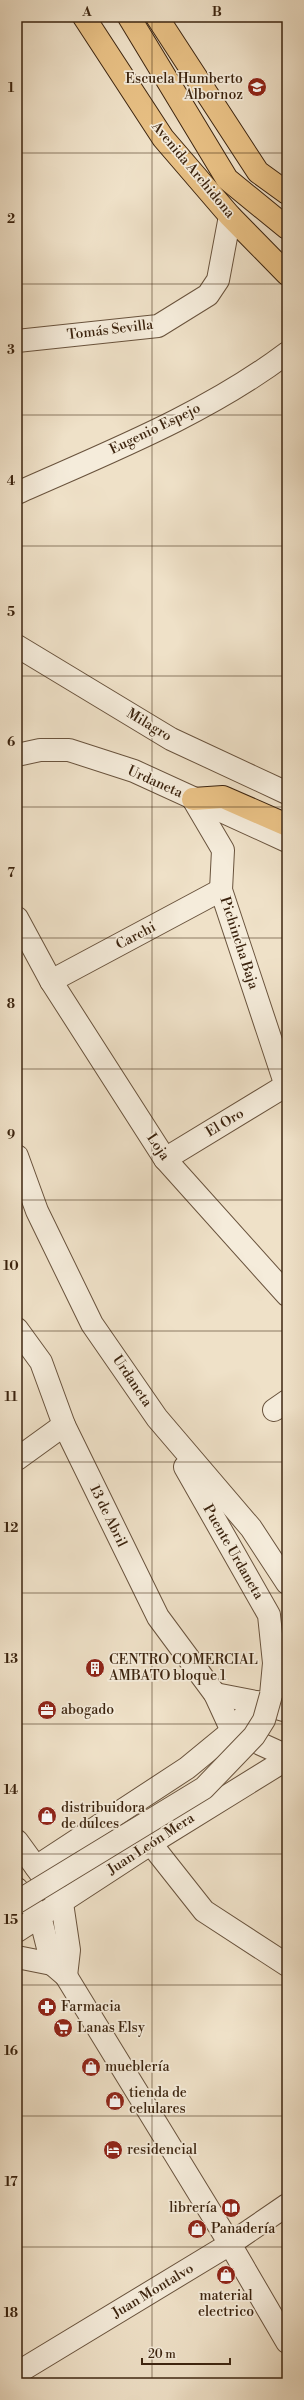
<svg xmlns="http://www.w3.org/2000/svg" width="304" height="2400" font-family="'Libre Bodoni',serif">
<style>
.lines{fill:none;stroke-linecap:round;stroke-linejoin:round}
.minor-casing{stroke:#69533d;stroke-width:24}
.major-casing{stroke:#3c240f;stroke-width:24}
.minor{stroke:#f5ecdb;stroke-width:22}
.major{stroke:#e8c084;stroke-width:22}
.minor-bridge-casing{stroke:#69533d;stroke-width:24;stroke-linecap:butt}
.minor-bridge{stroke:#f5ecdb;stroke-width:22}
.grid{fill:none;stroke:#3c240f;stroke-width:1;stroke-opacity:0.55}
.labels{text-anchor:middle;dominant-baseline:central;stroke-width:3.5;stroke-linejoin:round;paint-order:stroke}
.poi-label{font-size:14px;fill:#3c240f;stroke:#f5ecdb;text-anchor:start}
.street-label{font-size:14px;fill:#3c240f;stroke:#f5ecdb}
.neatline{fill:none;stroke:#3c240f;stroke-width:1.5}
.grid-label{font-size:13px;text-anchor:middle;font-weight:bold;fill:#3c240f}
</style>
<rect width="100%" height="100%" fill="#efe1c8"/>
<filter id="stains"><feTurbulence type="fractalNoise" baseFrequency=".005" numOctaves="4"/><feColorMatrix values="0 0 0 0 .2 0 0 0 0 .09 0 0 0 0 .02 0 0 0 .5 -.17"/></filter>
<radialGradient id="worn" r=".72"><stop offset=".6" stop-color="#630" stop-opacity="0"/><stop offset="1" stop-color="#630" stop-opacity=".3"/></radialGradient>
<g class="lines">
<g class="minor-casing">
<g id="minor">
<polyline points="17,341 158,326 208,295 218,280 230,216"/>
<path d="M17,493c92,-41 189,-79 270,-140"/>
<polyline points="17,646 171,739 287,793"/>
<polyline points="17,755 40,750 69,750 134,771 287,841"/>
<polyline points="193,799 223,850 221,890 287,1089"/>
<polyline points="17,918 51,981 165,1159 287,1295"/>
<polyline points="51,981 221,890"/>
<polyline points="17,1156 37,1211 92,1324 157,1418 251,1528 287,1583"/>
<polyline points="165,1159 285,1086"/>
<polyline points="17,1329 41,1362 64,1425 158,1617 215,1694 232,1731 287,1756"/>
<polyline points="274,1410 287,1401"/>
<polyline points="17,1459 64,1425"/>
<polyline points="185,1467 269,1615 274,1663 271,1695"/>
<polyline points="215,1694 256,1702 287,1711"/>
<polyline points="17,1841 62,1903 69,1950 66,1976"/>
<polyline points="151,1844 204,1911 287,1965"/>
<polyline points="36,1867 187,1768 232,1731 256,1702"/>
<polyline points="17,1889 40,1916 52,1964 66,1976 230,2244 287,2342"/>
<polyline points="17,1931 161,1837 287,1759"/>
<polyline points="17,1957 52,1964"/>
<polyline points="17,2373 230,2244 287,2205"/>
</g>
</g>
<g class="major-casing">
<g id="major">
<polyline points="84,17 163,138 230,216 287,274"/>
<polyline points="129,17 227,179 287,228"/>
<polyline points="157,17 258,172 287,193"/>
<polyline points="193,799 223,797 287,825"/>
</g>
</g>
<use href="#minor" class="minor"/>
<use href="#major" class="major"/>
<g class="minor-bridge-casing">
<polyline id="minor-bridge" points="17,1902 204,1788 254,1736 264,1720 271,1695"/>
</g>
<use href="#minor-bridge" class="minor-bridge"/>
</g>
<path class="grid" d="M152,17v2366M17,153h270M17,284h270M17,415h270M17,546h270M17,676h270M17,807h270M17,938h270M17,1069h270M17,1200h270M17,1331h270M17,1462h270M17,1593h270M17,1724h270M17,1854h270M17,1985h270M17,2116h270M17,2247h270"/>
<defs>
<g id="school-disc" transform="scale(1)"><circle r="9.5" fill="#8f2418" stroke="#f5ecdb"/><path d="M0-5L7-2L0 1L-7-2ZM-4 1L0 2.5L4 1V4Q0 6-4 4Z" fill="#fff"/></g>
<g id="building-disc" transform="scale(1)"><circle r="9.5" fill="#8f2418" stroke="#f5ecdb"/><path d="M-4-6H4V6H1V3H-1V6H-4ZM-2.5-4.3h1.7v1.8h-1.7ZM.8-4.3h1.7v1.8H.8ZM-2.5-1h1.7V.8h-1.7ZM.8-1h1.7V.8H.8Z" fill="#fff"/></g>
<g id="office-disc" transform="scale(1)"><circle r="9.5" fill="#8f2418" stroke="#f5ecdb"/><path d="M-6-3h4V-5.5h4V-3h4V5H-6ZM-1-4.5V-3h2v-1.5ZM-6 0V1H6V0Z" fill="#fff"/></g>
<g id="shop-disc" transform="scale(1)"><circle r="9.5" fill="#8f2418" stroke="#f5ecdb"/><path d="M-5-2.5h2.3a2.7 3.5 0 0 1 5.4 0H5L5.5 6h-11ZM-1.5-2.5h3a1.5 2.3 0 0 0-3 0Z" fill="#fff"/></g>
<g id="pharmacy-disc" transform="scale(1)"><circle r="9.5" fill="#8f2418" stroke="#f5ecdb"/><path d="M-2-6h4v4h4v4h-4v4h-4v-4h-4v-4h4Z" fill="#fff"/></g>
<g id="supermarket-disc" transform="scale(1)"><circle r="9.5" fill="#8f2418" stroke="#f5ecdb"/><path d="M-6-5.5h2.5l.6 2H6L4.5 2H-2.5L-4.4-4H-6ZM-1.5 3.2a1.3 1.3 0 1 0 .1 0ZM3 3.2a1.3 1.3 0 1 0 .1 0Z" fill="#fff"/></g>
<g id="hotel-disc" transform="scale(1)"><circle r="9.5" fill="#8f2418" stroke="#f5ecdb"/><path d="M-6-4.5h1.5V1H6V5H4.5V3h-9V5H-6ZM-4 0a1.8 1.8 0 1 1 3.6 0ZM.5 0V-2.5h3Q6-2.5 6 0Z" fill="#fff"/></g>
<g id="library-disc" transform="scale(1)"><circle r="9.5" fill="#8f2418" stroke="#f5ecdb"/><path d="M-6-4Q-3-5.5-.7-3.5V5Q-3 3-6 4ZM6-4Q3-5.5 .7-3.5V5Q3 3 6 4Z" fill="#fff"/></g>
</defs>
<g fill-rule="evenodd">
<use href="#school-disc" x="257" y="87"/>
<use href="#building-disc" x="95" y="1668"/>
<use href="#office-disc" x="47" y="1710"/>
<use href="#shop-disc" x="47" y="1816"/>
<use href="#pharmacy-disc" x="47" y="2007"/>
<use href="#supermarket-disc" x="63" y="2028"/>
<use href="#shop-disc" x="91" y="2067"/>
<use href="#shop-disc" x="115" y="2101"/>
<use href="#hotel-disc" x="113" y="2150"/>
<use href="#library-disc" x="231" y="2208"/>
<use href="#shop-disc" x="197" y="2229"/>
<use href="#shop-disc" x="226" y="2275"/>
</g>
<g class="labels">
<g class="poi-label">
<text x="243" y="79" text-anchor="end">Escuela Humberto<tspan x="243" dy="16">Albornoz</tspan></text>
<text x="109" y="1660">CENTRO COMERCIAL<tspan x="109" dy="16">AMBATO bloque 1</tspan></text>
<text x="61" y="1710">abogado</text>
<text x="61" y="1808">distribuidora<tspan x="61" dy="16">de dulces</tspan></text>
<text x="61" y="2007">Farmacia</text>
<text x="77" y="2028">Lanas Elsy</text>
<text x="105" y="2067">mueblería</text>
<text x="129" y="2093">tienda de<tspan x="129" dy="16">celulares</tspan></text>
<text x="127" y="2150">residencial</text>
<text x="217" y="2208" text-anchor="end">librería</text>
<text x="211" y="2229">Panadería</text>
<text x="226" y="2296" text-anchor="middle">material<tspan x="226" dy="16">electrico</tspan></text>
</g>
<g class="street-label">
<text transform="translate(193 170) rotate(50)">Avenida Archidona</text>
<text transform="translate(110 330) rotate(-7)">Tomás Sevilla</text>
<text transform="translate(155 429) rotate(-26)">Eugenio Espejo</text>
<text transform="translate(149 725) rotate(31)">Milagro</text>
<text transform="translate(155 782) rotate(24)">Urdaneta</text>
<text transform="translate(136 936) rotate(-28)">Carchi</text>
<text transform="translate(239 943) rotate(72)">Pichincha Baja</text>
<text transform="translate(225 1123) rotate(-31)">El Oro</text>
<text transform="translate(158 1147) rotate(56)">Loja</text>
<text transform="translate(132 1381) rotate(56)">Urdaneta</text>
<text transform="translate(108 1516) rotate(64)">13 de Abril</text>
<text transform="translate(233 1552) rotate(60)">Puente Urdaneta</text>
<text transform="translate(151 1844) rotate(-33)">Juan León Mera</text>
<text transform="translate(153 2291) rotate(-31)">Juan Montalvo</text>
</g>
</g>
<rect width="304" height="2400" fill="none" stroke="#efe1c8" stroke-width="44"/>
<path d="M142 2358v6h88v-6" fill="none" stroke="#3c240f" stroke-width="2"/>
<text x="148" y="2358" font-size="12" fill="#3c240f" stroke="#f5ecdb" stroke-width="3" paint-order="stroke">20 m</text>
<rect x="22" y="22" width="260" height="2356" class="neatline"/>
<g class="grid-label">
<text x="87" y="16">A</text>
<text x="217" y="16">B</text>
<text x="11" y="92">1</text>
<text x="11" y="223">2</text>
<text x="11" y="354">3</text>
<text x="11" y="485">4</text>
<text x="11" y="616">5</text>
<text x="11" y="746">6</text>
<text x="11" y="877">7</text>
<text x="11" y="1008">8</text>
<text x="11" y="1139">9</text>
<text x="11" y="1270">10</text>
<text x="11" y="1401">11</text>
<text x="11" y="1532">12</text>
<text x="11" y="1663">13</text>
<text x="11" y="1794">14</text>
<text x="11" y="1924">15</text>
<text x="11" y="2055">16</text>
<text x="11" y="2186">17</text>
<text x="11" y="2317">18</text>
</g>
<rect width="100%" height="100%" filter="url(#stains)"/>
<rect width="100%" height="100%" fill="url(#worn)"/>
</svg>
